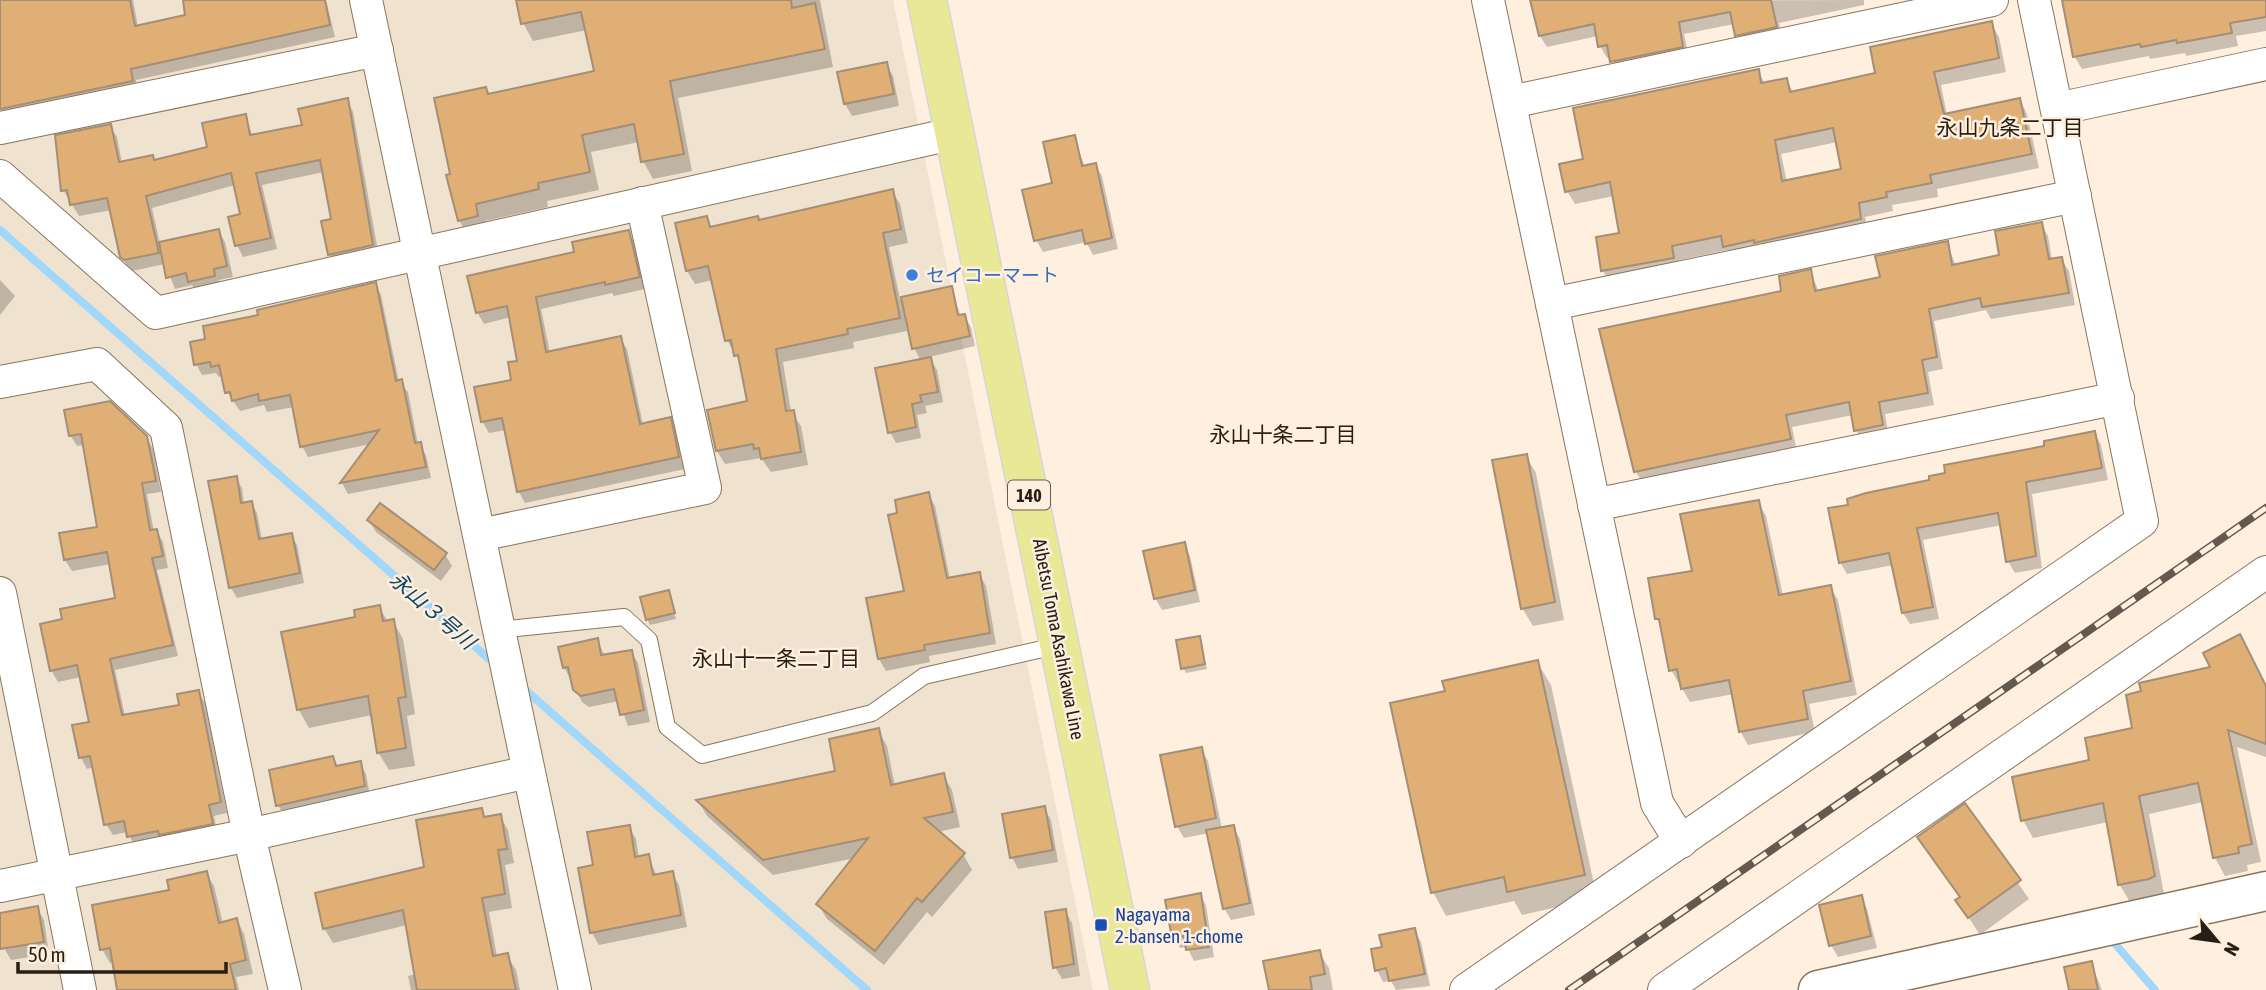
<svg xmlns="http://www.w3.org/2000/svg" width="2266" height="990" font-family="'Asap Condensed','Noto Sans JP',sans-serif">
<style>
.industrial{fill:#efe2ce}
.shadow{fill:#0003;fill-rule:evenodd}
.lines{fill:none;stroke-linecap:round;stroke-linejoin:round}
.stream{stroke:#a1d7fb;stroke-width:8}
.building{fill:#dfaf75;stroke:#a48e75;stroke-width:2;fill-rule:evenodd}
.service-casing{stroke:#8a755d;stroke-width:18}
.minor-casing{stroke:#8a755d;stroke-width:34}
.tertiary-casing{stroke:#8a755d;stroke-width:41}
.primary-casing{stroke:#d8d6d5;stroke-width:41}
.service{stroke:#fff;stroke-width:16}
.minor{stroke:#fff;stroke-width:32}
.tertiary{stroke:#fff;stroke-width:38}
.primary{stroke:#e9e897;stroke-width:38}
.rail-casing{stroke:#64594e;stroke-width:8}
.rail{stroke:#feefdf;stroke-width:5;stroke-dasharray:16;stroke-linecap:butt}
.shop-dot{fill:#3f7fe0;stroke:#feefdf;stroke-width:2.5}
.transit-dot{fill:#1a4fb4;stroke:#feefdf;stroke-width:2.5}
.labels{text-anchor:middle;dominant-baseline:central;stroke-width:5;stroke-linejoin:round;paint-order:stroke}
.shield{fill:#feefdf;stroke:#685d51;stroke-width:2}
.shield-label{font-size:18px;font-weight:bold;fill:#271e14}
.shop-label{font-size:19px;fill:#366cbe;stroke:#feefdf;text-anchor:start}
.street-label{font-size:19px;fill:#271e14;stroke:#feefdf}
.transit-label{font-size:19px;fill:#164399;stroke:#feefdf;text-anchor:start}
.neighbourhood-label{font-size:21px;fill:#271e14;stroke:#feefdf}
.water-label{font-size:21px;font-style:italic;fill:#0d4562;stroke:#feefdf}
</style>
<rect width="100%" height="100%" fill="#feefdf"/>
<polygon class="industrial" points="0,0 893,0 1093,990 0,990"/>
<g class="shadow">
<polygon points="0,0 133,0 138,27 187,16 185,0 326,0 335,37 136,80 138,92 6,120 0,109"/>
<polygon points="518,0 820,0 833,67 678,98 692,171 653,179 643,161 639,142 591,152 599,190 547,201 548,207 485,221 487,233 469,238 459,220 452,176 486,89 489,95 596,72 587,30 533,41 523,23"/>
<polygon points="1864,0 1864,5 1779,23 1783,38 1743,46 1734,24 1684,34 1689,58 1618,73 1611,57 1607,58 1600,46 1598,36 1547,47 1540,36 1532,1"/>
<polygon points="2064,0 2266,0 2266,31 2236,36 2238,46 2186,56 2185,53 2150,59 2149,56 2082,69 2074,56"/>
<path d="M1991,23l8,14 7,35 -65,13 6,30 73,-15 7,14 12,54 -102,21 1,8 -46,8 1,6 -28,6 3,15 -135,27 -6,-9 -48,10 2,12 -70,12 -8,-13 18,-36 -7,-39 -39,8 -8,-13 18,-31 173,-89 7,13 21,-4 8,13 83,-19zM1837,142l6,28 -56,12 -6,-28z"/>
<polygon points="886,64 893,76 899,106 852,116 845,104 839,73"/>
<polygon points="347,100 353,112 379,257 336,266 330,255 323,222 333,220 324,172 262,185 277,249 243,257 237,245 242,215 235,185 152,208 160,244 219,231 225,242 233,277 219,280 221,287 196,293 192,285 175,289 165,264 132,271 129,269 122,257 112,210 79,216 63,190 110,126 117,137 122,163 155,162 209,149 245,116 253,137 304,126"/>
<polygon points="1074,137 1085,167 1095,165 1102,176 1118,249 1093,255 1086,242 1043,252 1036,240"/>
<polygon points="892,191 900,204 908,243 889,247 900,299 951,288 961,317 964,316 971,327 975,346 929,357 937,370 943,402 925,406 927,413 917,415 921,438 896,443 890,432 921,361 914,348 908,321 905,322 907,331 853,342 854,348 783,362 791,412 801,426 808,465 771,472 761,458 725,464 717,451 749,402 742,366 727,340 713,280 695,284 687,271 706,218 712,228 759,222"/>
<polygon points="2041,224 2048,236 2052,260 2061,259 2069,271 2075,305 1991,319 1986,310 1934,321 1943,369 1928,372 1934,405 1885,414 1889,438 1863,443 1856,430 1853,415 1792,427 1797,452 1643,483 1635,471 1783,293 1810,271 1819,292 1882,279 1947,243 1956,266 2001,257"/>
<polygon points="628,232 635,243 645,289 614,296 612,293 541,309 550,353 620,338 627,349 643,425 670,419 676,431 685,469 525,503 519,492 506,430 489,433 482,421 513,381 520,362 511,317 484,324 477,312 576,253"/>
<polygon points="0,280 15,296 0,315"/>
<polygon points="375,284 381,295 399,382 408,392 418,445 426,455 431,478 348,494 342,483 371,444 308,457 302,446 294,407 267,412 264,405 240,411 227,392 223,376 219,377 216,373 202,375 196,364 207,341 260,316"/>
<polygon points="66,411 146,437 153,449 161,492 147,494 154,532 157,531 163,542 168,568 157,570 178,656 115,670 125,716 181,706 198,692 205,703 227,813 214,816 218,835 135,848 128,832 113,835 106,824 94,767 87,769 81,758 91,723 81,677 58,682 51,670 65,621 117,599 111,564 72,571 65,560 100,528 85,445 77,446 70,435"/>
<polygon points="2095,433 2101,445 2108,480 2032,494 2042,568 2015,573 2008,561 2002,525 1923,540 1939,619 1910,624 1903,613 1893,565 1847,574 1840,562 1850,506"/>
<polygon points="1526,456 1536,473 1564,620 1533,626 1522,608"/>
<polygon points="236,478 242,488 244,504 251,503 257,513 262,540 291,535 297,545 304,583 237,598 231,588 210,482"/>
<polygon points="928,494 935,506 950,579 979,574 986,586 996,644 929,656 930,662 886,671 879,659 906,592 899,514"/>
<polygon points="1758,502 1766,516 1783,596 1830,587 1838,600 1857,695 1809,704 1815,732 1748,745 1740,731 1734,694 1690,702 1671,670 1663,630 1657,619"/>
<polygon points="369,520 445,554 452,566 441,581 376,532"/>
<polygon points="1184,544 1190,556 1200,602 1162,610 1155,598"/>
<polygon points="668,592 676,619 650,625 647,619"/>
<polygon points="379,607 388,622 393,621 403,639 415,714 407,716 415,766 389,770 378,752 372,715 309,728 299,710 283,633 357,618"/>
<polygon points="1199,638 1207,669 1186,673 1183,668"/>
<polygon points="597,640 605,656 631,651 638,663 650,722 628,726 619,701 589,707 582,702 564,667"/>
<polygon points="1537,662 1551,685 1597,898 1522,915 1514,901 1446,916 1433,892 1447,692"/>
<polygon points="2266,687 2266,757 2237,747 2261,862 2247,865 2248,871 2225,876 2215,858 2203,802 2149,814 2164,894 2130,902 2119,884 2108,822 2033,838 2023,820 2135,729"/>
<polygon points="878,730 887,746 895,786 943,775 952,790 960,827 938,832 963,854 972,870 932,917 927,912 884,965 827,919 818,904 855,858 773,875 707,816 699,802 837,772"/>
<polygon points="1201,749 1208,761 1222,829 1233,827 1240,839 1255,915 1231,920 1224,908 1209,833 1184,838 1177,826"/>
<polygon points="333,758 338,767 360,763 366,774 370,796 284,815 278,805"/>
<polygon points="1965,806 2029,899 1980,935 1958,901 1961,898 1919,837"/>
<polygon points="1044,808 1051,820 1058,862 1018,869 1012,857"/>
<polygon points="481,809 486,818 500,816 508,830 514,863 505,865 512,908 489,912 497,957 507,955 516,970 520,990 411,990 408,976 416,974 407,925 333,943 324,928 426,868"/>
<polygon points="629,827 636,839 639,858 648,856 657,876 672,873 679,885 687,927 599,945 592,933 580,869 595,866"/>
<polygon points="206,873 214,886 223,924 237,920 244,934 253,974 236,977 239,990 141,990 114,962 110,963 102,949 172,891"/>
<polygon points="1200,895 1206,905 1214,957 1194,961 1187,947 1180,948 1174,938"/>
<polygon points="1861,897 1867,909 1877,948 1838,957 1831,945"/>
<polygon points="37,908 44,920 49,954 11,960 4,948 0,914"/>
<polygon points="1065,911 1072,923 1080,976 1062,979 1055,967"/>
<polygon points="1414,930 1421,942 1430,986 1396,990 1391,981 1383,982 1377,970 1384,948"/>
<polygon points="1319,952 1329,968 1333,990 1268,990"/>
<polygon points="2091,963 2102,990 2068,990 2070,989"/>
</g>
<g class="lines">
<g class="stream">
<polyline points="0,230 496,665"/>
<polyline points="522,687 867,990"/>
<polyline points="2116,945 2155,990"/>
</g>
</g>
<g class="building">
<polygon points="0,0 130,0 135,26 185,15 183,0 325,0 330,25 131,69 133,81 0,109"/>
<polygon points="516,0 791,0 792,8 815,3 825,49 670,81 684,154 641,162 634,124 582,135 590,172 538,183 539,189 476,204 478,216 458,221 446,175 450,174 434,98 486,87 488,94 594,71 581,12 521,24"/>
<polygon points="1530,0 1771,0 1777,27 1735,36 1730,12 1679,22 1683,47 1610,62 1607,45 1598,47 1594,24 1539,36"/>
<polygon points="2062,0 2266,0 2266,17 2230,23 2232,33 2177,43 2176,40 2141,47 2140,44 2073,57"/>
<path d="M1992,21l7,37 -65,14 10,42 76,-16 12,56 -102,21 2,8 -46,9 1,5 -28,6 2,16 -107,24v-3l-31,7 -2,-11 -49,10 2,12 -73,13 -5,-34 23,-4 -9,-51 -45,10 -6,-28 24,-5 -10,-51 186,-39 2,14 26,-5 3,14 85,-19 -5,-26zM1833,128l8,41 -59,12 -7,-41z"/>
<polygon points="887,62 894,94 844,104 837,72"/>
<polygon points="348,98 373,245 328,255 321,221 331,219 320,160 256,173 271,238 235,246 228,217 240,214 231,173 146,196 159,253 124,260 120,257 107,198 70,205 67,190 61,191 55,135 111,124 119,162 153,155 154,160 207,147 202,123 246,114 250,135 302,125 298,109"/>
<polygon points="1075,135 1082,166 1096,163 1112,238 1085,244 1082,230 1034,241 1022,190 1052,183 1043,142"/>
<polygon points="893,189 901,229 883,233 900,318 847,329 848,334 776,349 786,411 794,410 801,452 761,459 759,448 754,449 753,444 716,451 707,410 747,401 738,355 734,356 731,340 725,341 708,266 686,271 675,223 707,216 710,227 758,216 759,220"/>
<polygon points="2042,222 2049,259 2062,257 2069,293 1982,307 1980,298 1929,309 1937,357 1922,360 1928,393 1879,402 1883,425 1854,431 1849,402 1786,415 1791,439 1634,472 1599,329 1781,291 1779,276 1811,269 1815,291 1880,277 1875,256 1948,241 1952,265 1999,255 1995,231"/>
<polygon points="219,229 227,266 214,269 215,276 188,282 186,273 166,278 159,242"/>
<polygon points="629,230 640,277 605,285 605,282 536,297 546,352 621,336 640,424 671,417 679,457 517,492 502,418 481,422 474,387 511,380 508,362 517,361 507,306 476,313 467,276 574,252 572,242"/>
<polygon points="376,282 396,381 402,379 415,443 421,442 426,467 340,483 379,430 300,447 290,395 259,401 258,394 232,401 230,392 225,393 219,365 211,367 210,362 194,365 190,342 205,339 203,326 258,315 257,310"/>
<polygon points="952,286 958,315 965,314 970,336 912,349 901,297"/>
<polygon points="931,357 938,392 920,395 922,402 912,404 916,427 888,433 875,368"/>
<polygon points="110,401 147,436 156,481 142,483 150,530 157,529 163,556 152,558 173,645 110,659 122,715 179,705 177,694 199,690 221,802 209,805 213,824 159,835 158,831 127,837 124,821 104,825 90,756 79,758 72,725 89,722 77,665 50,671 40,624 62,619 60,609 115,598 107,552 64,560 59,533 97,527 81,434 69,436 64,410"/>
<polygon points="2095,431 2102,468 2026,482 2036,556 2006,562 1998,513 1917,528 1933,607 1902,613 1889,553 1839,563 1828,508 1848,505 1847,499 1866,493 1929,480 1929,476 1945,473 1944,465 2044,446 2044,441"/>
<polygon points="1527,454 1555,602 1521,609 1492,460"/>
<polygon points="237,476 241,503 252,501 259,539 292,533 300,573 229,588 208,481"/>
<polygon points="929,492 947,578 980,572 990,633 924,645 925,650 878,659 866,598 904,591 888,515 897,513 895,500"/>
<polygon points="1759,500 1779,595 1831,585 1851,681 1803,691 1808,719 1739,732 1729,680 1681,689 1677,669 1669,671 1659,619 1655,619 1648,578 1692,571 1680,514"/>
<polygon points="380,503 447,553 434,570 367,520"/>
<polygon points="1185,542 1195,590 1154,599 1143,551"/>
<polygon points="669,590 675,613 646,620 640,597"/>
<polygon points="380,605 383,621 394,619 406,697 398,698 406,748 377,753 368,696 297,710 281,632 355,617 354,610"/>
<polygon points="2240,634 2266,686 2266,744 2228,730 2252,844 2238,847 2239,853 2213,858 2198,783 2139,796 2155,876 2149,879 2118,885 2103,803 2021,821 2012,777 2089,760 2085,738 2132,728 2126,695 2141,691 2139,683 2210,667 2203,653"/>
<polygon points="1200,636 1205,664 1181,669 1176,640"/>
<polygon points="598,638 601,655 632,650 644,710 620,715 614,689 581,696 573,690 568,667 563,668 558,647"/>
<polygon points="1538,660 1585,875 1507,892 1504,877 1431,893 1390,703 1445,691 1442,681"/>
<polygon points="879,728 891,785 944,773 953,812 924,818 965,853 922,902 917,898 875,951 816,904 868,838 763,860 696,800 835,771 829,739"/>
<polygon points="1202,747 1216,818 1175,827 1160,755"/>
<polygon points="333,756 336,766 361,761 365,786 276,806 269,770"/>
<polygon points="1965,803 2021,880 1968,918 1955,900 1960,897 1917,837"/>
<polygon points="1045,806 1053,850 1010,858 1002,814"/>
<polygon points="482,808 484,817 501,814 507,849 498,850 505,894 482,898 493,956 508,953 516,990 417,990 403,910 323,929 315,893 424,867 416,820"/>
<polygon points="630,825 635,857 649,854 653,875 673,871 681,915 590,933 578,868 593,865 587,832"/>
<polygon points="1234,825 1250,903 1223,909 1206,830"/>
<polygon points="207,871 219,923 237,918 246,960 230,964 236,990 117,990 110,948 100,950 92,905 169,890 167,880"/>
<polygon points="1201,893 1209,947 1186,950 1184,936 1172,938 1165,900"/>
<polygon points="1862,895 1871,936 1829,946 1819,905"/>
<polygon points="38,906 44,942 0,949 0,913"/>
<polygon points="1066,909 1074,964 1053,968 1045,912"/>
<polygon points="1415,928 1425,974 1389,981 1386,968 1375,971 1371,949 1382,947 1379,935"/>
<polygon points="1320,950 1325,974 1310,977 1312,990 1269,990 1263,961"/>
<polygon points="2092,961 2098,990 2069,990 2064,967"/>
</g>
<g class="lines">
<g class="service-casing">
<polyline id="service" points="499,630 624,617 649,640 667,727 702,755 872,713 924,676 1060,645"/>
</g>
<g class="minor-casing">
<g id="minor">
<polyline points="366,0 575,990"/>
<polyline points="1488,0 1657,803 1681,842"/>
<polyline points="1510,102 1992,0"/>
<polyline points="2057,109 2266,64"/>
<polyline points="0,128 377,50"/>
<polyline points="0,176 156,313 956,133"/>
<polyline points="1552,304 2075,196"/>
<polyline points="0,382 97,364 166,428 249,835 285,990"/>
<polyline points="1594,505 2118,398"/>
<polyline points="480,535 705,488 642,203"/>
<polyline points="0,593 80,990"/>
<polyline points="0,886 249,835 528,772"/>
<polyline points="1466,990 2142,521 2034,0"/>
<polyline points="1664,990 2266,572"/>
</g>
</g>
<g class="tertiary-casing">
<polyline id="tertiary" points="1818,990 2266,891"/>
</g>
<g class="primary-casing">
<polyline id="primary" points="927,0 1130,990"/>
</g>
<use href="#service" class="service"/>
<use href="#minor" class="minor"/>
<use href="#tertiary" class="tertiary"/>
<use href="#primary" class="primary"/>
<g class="rail-casing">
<polyline id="rail" points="1569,990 2266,508"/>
</g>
<use href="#rail" class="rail"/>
</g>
<circle class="shop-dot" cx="912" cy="275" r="7"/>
<rect class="transit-dot" x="1094" y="918" width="14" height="14" rx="3.5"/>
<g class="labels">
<rect class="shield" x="1008" y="480.5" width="42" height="29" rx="5"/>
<g class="shield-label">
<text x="1029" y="495">140</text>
</g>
<g class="shop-label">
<text x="926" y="275">セイコーマート</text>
</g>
<g class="street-label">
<text transform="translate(1059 639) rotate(79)">Aibetsu Toma Asahikawa Line</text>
</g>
<g class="transit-label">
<text x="1115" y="914">Nagayama<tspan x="1115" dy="22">2-bansen 1-chome</tspan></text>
</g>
<g class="neighbourhood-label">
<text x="2010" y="127">永山九条二丁目</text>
<text x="1283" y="434">永山十条二丁目</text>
<text x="776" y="658">永山十一条二丁目</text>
</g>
<g class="water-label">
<text transform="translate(433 610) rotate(41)">永山３号川</text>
</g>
</g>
<g transform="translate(2217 941) rotate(119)" stroke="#feefdf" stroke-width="5" paint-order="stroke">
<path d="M0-5L12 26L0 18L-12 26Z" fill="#271e14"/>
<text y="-10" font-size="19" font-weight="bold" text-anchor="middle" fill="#271e14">N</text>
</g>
<path d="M18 962v10h208v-10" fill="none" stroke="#271e14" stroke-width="3.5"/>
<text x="28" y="962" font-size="21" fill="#271e14" stroke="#feefdf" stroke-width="5" paint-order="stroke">50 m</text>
</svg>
